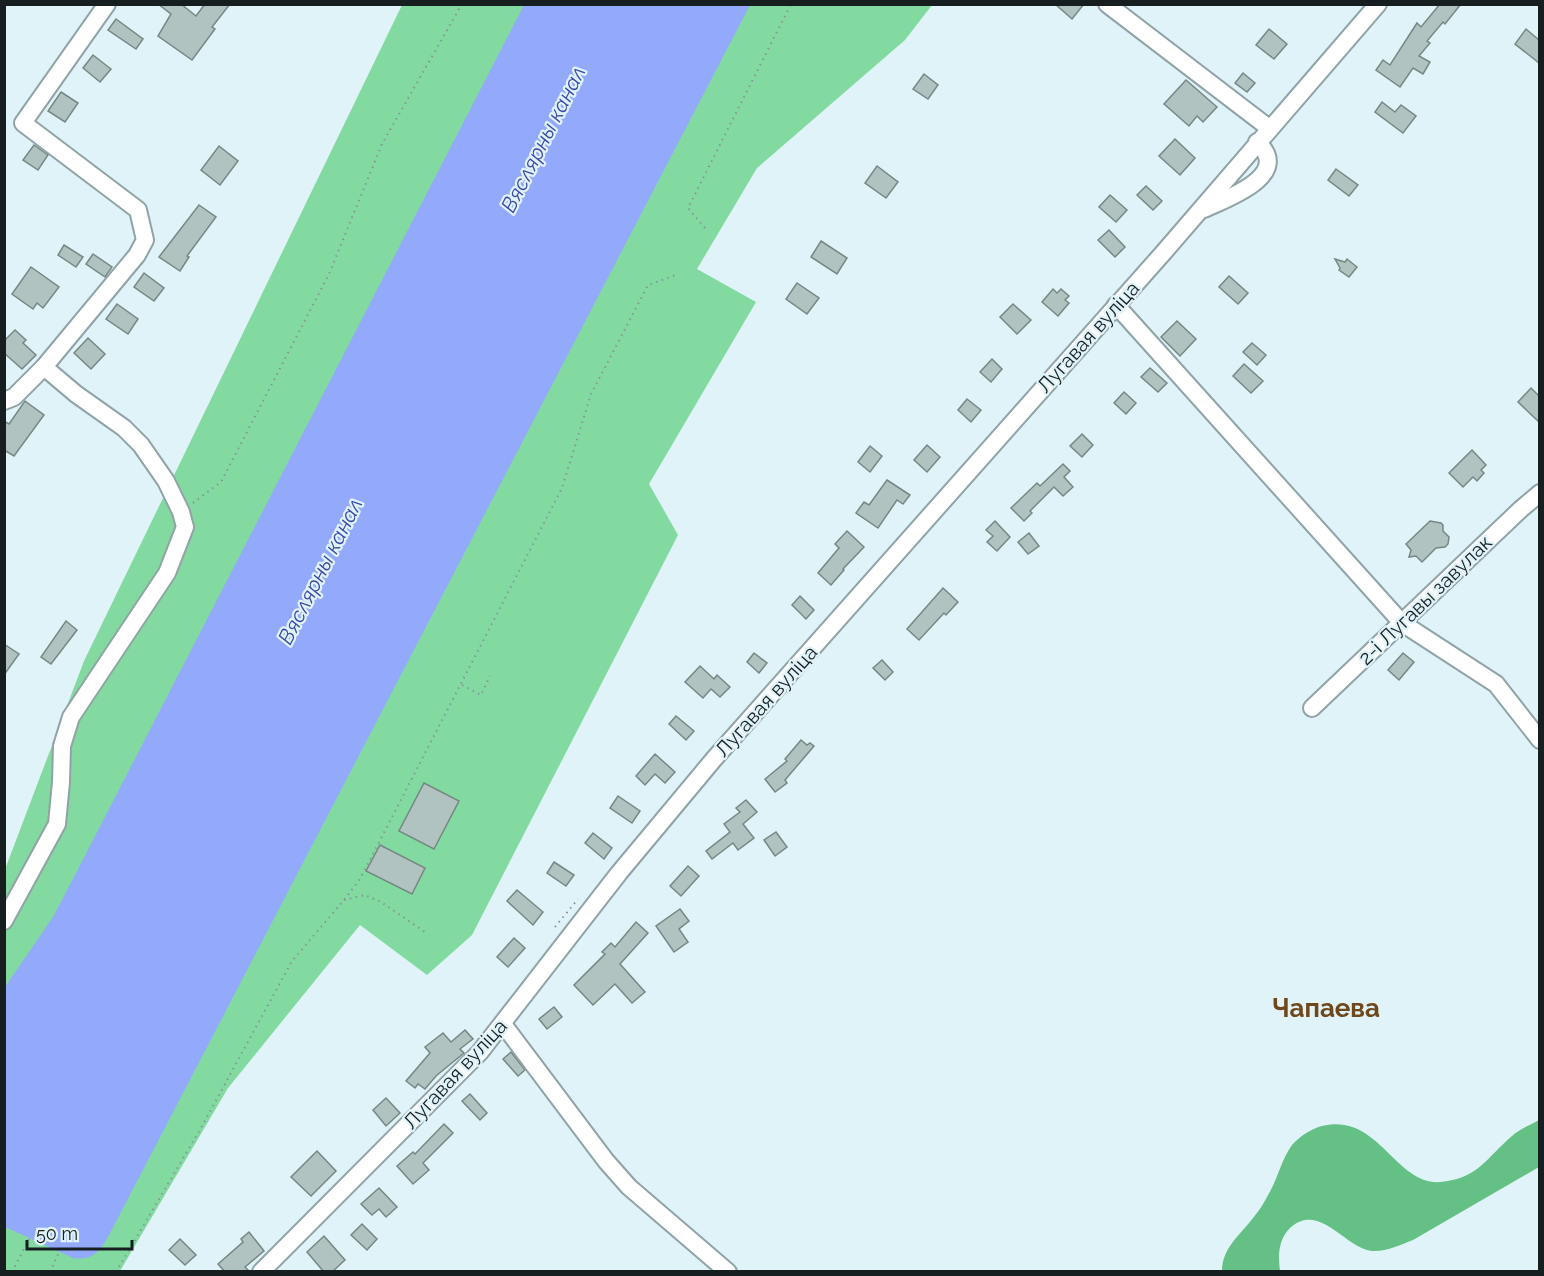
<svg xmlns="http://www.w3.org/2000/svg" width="1544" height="1276" font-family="Raleway,sans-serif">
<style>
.green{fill:#82daa0}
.forest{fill:#64c085}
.water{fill:#92a9fc}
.building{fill:#b0c3c0;stroke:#768884;stroke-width:1.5}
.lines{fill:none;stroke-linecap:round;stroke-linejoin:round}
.minor-casing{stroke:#90a3a7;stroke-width:20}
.path{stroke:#879598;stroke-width:2;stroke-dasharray:1.5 4.5;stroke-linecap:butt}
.minor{stroke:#fff;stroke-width:16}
.labels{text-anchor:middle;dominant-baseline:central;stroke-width:4.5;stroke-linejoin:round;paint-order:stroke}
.street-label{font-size:20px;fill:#171e20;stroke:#e0f3f8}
.water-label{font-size:21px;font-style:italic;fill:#3949a9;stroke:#e0f3f8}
.district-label{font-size:26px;font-weight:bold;fill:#6e471a;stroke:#e0f3f8}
</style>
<rect width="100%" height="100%" fill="#e0f3f8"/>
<polygon class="green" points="402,5 932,5 905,40 757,168 697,269 756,302 649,484 678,535 472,935 427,975 360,925 228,1088 120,1271 5,1271 4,872 84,661"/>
<path class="forest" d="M1539,1120v47l-126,73c-13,5 -27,12 -41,11 -27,-3 -53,-50 -82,-23 -12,12 -12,28 -10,43h-58c0,-23 18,-36 31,-53 6,-7 11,-15 15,-23 10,-16 13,-35 24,-50 8,-9 19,-16 30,-19 57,-14 73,60 119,56 38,-4 45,-24 71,-46 8,-7 18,-11 27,-16z"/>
<path class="water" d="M524,5h226l-642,1232c-9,15 -16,24 -35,21l-68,-31v-240l48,-70 23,-44z"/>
<g class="building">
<polygon points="158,4 181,4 196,16 205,4 230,4 212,27 215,29 192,60 158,36 171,14"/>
<polygon points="1055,4 1084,4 1072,19"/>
<polygon points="1440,4 1461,4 1445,24 1443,22 1427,41 1430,43 1419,56 1430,62 1423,74 1413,68 1400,87 1376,70 1383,60 1390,65 1417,23 1421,27"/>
<polygon points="116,19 143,39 136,49 108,30"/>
<polygon points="1269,29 1287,44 1274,59 1256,45"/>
<polygon points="1526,29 1539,40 1539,63 1515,44"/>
<polygon points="93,55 111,69 100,82 83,68"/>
<polygon points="1243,73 1255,83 1247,92 1235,83"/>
<polygon points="924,74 938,85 928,99 913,89"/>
<polygon points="1186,80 1217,107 1203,122 1197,116 1189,126 1164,104"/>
<polygon points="61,92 78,103 65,122 48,111"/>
<polygon points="1382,102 1395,112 1401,105 1416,116 1403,133 1375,112"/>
<polygon points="1175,139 1195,158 1180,175 1159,156"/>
<polygon points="34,145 48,155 38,170 23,160"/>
<polygon points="219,146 238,161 220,185 201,170"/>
<polygon points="877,166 898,182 886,198 865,183"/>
<polygon points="1336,169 1358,185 1349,196 1328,180"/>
<polygon points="1146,186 1162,201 1153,210 1137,195"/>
<polygon points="1110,195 1127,210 1116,222 1099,207"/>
<polygon points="199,205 216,217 187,256 189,257 180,271 159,257"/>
<polygon points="1109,230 1125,247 1115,257 1098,240"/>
<polygon points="821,241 847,258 837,274 811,257"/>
<polygon points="64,245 83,257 76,267 58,255"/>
<polygon points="93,254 112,267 105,277 86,264"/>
<polygon points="1335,259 1345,262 1347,259 1357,267 1349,277 1339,270 1340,268"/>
<polygon points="31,267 59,287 43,308 37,303 33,309 12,294"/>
<polygon points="144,273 164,288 154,301 134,287"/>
<polygon points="1229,276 1248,293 1238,304 1219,287"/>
<polygon points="797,283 819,298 807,314 786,299"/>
<polygon points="1053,289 1057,293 1061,289 1069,296 1065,300 1069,303 1058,316 1042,302"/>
<polygon points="117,304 138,319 128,334 106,319"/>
<polygon points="1013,304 1031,320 1017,334 1000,317"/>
<polygon points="1177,321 1196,339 1180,356 1161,337"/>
<polygon points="15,330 26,340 23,343 36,355 22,369 4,353 4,341"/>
<polygon points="88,338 105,354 91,369 74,353"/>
<polygon points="1252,343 1266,355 1257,365 1243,352"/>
<polygon points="992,359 1002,369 991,382 980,372"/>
<polygon points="1244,364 1263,381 1251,393 1233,376"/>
<polygon points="1150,368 1167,383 1158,392 1141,377"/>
<polygon points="1531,388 1539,396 1539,422 1518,402"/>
<polygon points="1124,392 1136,403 1126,414 1114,403"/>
<polygon points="967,399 981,410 971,422 958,410"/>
<polygon points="25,401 44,415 14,456 4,450 4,421 9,424"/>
<polygon points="1082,434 1093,445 1082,457 1070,446"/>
<polygon points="927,445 940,457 927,472 914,460"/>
<polygon points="870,446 882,456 870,472 858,462"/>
<polygon points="1472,450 1486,465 1481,470 1484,473 1477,481 1473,477 1463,487 1449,473"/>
<polygon points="1063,464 1070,471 1064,477 1073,487 1063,496 1054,487 1030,511 1032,513 1024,521 1011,508 1037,483 1040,486"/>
<polygon points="887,480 910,495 903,504 897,500 878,528 856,513 864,502 869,505"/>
<polygon points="995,521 1010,537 997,551 987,542 993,536 986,530"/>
<polygon points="1430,521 1441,523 1443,525 1443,531 1449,537 1448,544 1445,547 1436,548 1422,562 1416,556 1409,557 1411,550 1406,544"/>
<polygon points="847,531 864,547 843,569 844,570 831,585 818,573 839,548 835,544"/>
<polygon points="1029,533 1039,546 1028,554 1018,542"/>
<polygon points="943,588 958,602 946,615 944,613 919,640 907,629"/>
<polygon points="800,596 814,610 806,619 792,605"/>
<polygon points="66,621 77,630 51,664 41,657"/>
<polygon points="4,644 19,654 4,675"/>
<polygon points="754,653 767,663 759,673 747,662"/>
<polygon points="1403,653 1414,662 1399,680 1388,670"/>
<polygon points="882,660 893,672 885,680 873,668"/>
<polygon points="700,666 714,679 717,675 730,687 720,697 711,689 703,698 685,682"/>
<polygon points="676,716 694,731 686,740 669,724"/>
<polygon points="801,740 807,745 810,743 814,746 785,780 787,783 775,792 765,779 787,761 785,759"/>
<polygon points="655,754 675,772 665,783 655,774 645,785 636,776"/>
<polygon points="424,783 459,801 434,849 399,831"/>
<polygon points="618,796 640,811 632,823 610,808"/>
<polygon points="746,800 757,812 743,824 754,838 738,850 733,843 712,859 706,851 730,832 724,824 740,812 736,808"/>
<polygon points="776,832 787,847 775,856 764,840"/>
<polygon points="593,833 612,848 604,859 585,843"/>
<polygon points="380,845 425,868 412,894 366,871"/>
<polygon points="554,862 574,875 566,886 547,873"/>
<polygon points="688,866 699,876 681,896 670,886"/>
<polygon points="517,890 543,912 533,925 507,901"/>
<polygon points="680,909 689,921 679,929 688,942 674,952 656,926"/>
<polygon points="636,922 648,933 620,964 645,992 632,1003 615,984 593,1005 574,985 605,954 602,952 611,943 615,947"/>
<polygon points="514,938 525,948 508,967 497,957"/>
<polygon points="554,1007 562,1017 547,1029 539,1019"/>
<polygon points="465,1030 473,1039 460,1049 464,1053 436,1076 425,1089 418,1084 415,1088 406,1081 430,1053 425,1047 443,1033 451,1042"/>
<polygon points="511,1052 525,1070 518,1076 503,1059"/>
<polygon points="470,1094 487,1113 480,1120 462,1101"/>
<polygon points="386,1098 400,1113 386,1126 373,1110"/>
<polygon points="444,1124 453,1133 423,1163 429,1170 413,1184 397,1166 413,1152 415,1154"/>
<polygon points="317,1151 336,1171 311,1196 291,1177"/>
<polygon points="379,1188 397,1207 386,1217 379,1209 372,1215 361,1204"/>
<polygon points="362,1224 377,1239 367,1250 351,1235"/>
<polygon points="249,1232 264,1251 245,1267 250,1272 225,1272 218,1264 243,1242 241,1239"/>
<polygon points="324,1236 345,1260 332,1272 324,1272 307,1252"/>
<polygon points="180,1239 196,1255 185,1265 169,1250"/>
</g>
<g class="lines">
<g class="minor-casing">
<g id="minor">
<polyline points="1107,4 1269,128"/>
<path d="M1204,209c22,-10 90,-34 53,-67"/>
<polyline points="1116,305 1402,623 1496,684 1540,740"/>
<polyline points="4,401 14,397 44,367 137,255 145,240 138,210 23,123 107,4"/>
<polyline points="1312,708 1521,509 1540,493"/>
<polyline points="4,921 57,824 61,782 62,746 71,717 167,573 185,527 181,512 166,481 141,445 124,428 76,394 44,367"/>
<polyline points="503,1024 606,1161 629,1187 728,1272"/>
<polyline points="261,1272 480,1052 619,873 714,759 1164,252 1378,4"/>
</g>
</g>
<g class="path">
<polyline points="705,228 688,208 791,4"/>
<polyline points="193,503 221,482 329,274 382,144 462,4"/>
<polyline points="462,685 481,695 490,676"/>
<polyline points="344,900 365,895 381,902 428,934"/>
<polyline points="555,927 578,899"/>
<polyline points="4,1268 11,1272"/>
<polyline points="12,1272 29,1239"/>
<polyline points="50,1272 59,1252"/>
<polyline points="116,1272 201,1128 292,961 344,900 360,879 562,488 591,394 648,285 676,275"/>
</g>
<use href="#minor" class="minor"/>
</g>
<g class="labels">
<g class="street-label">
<text transform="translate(1088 337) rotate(-48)">Лугавая вуліца</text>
<text transform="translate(1425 600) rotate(-44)">2-і Лугавы завулак</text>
<text transform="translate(766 701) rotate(-48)">Лугавая вуліца</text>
<text transform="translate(455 1074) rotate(-47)">Лугавая вуліца</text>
</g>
<g class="water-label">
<text transform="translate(543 139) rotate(-63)">Вяслярны канал</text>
<text transform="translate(320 571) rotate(-63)">Вяслярны канал</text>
</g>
<g class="district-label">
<text x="1326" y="1008">Чапаева</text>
</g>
</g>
<rect width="1544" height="1276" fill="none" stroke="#171e20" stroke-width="12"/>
<path d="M27 1240v9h105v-9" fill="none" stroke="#171e20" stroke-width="3"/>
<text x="36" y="1240" font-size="18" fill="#171e20" stroke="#e0f3f8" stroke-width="4.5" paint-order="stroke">50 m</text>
</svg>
